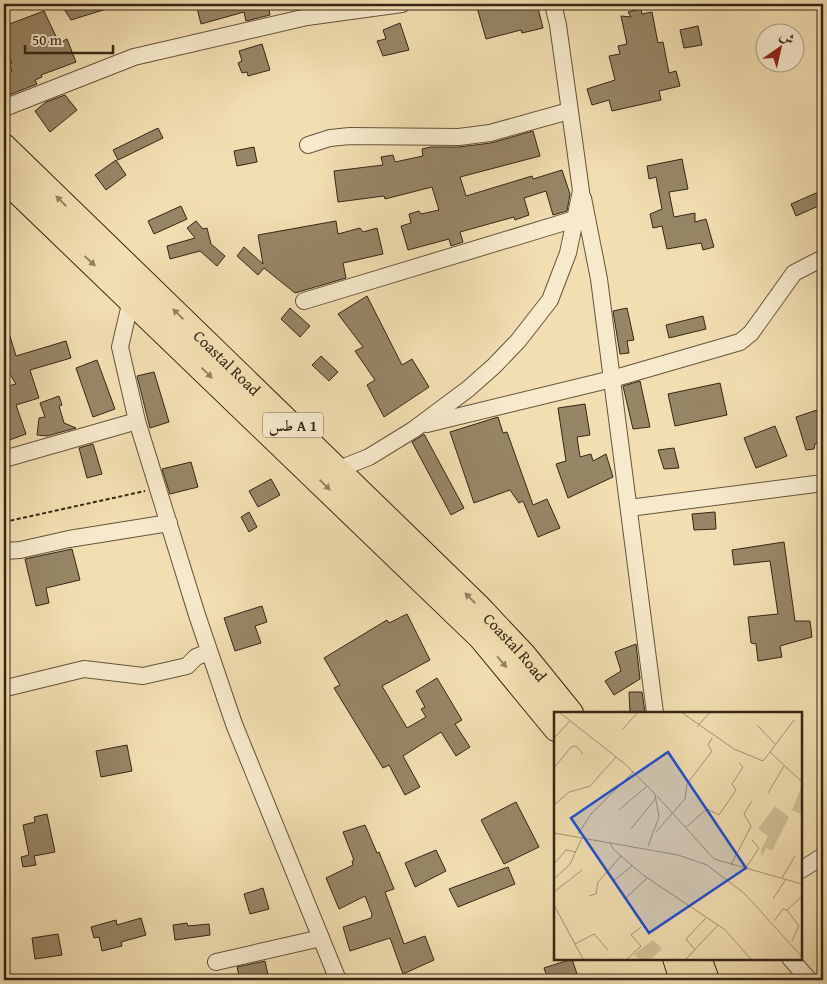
<svg xmlns="http://www.w3.org/2000/svg" width="827" height="984" font-family="'Gentium Book Plus',Amiri,serif">
<style>
.building{fill:#978666;stroke:#352615}
.lines{fill:none;stroke-linecap:round;stroke-linejoin:round}
.minor-casing{stroke:#64543c;stroke-width:18}
.highway-casing{stroke:#352615;stroke-width:26}
.path{stroke:#352615;stroke-width:2;stroke-dasharray:4 2.5;stroke-linecap:butt}
.minor{stroke:#f7eacc;stroke-width:16}
.highway{stroke:#f2dfb1;stroke-width:24}
.oneway{fill:#948263}
.labels{text-anchor:middle;dominant-baseline:central;stroke-width:4;stroke-linejoin:round;paint-order:stroke}
.shield{fill:#f7eacc;stroke:#6f614c;stroke-width:1}
.shield-label{font-size:15px;font-weight:bold;fill:#352615}
.street-label{font-size:16px;fill:#352615;stroke:#f7eacc}
.inset-road{fill:none;stroke:#a69573;stroke-width:1}
.view{fill:#1d4ed8;fill-opacity:0.15;stroke:#1d4ed8;stroke-width:2.5}
.inset-edge{fill:none;stroke:#352615;stroke-width:2.5}
</style>
<rect width="100%" height="100%" fill="#f2dfb1"/>
<filter id="stains"><feTurbulence type="fractalNoise" baseFrequency=".004" numOctaves="4"/><feColorMatrix values="0 0 0 0 .2 0 0 0 0 .09 0 0 0 0 .02 0 0 0 .5 -.17"/></filter>
<radialGradient id="worn" r=".72"><stop offset=".6" stop-color="#630" stop-opacity="0"/><stop offset="1" stop-color="#630" stop-opacity=".3"/></radialGradient>
<g class="building">
<polygon points="61,4 116,4 116,6 71,20"/>
<polygon points="196,4 268,4 270,15 246,21 244,12 201,24"/>
<polygon points="476,4 537,4 543,28 522,33 521,30 486,39"/>
<polygon points="641,9 642,14 652,12 658,43 663,42 669,73 676,71 680,86 659,91 661,100 612,111 609,100 592,105 587,89 615,80 609,56 620,54 618,46 627,44 621,16 631,17 628,12"/>
<polygon points="44,11 59,43 67,39 76,62 41,75 42,77 35,80 37,84 4,97 4,78 12,71 9,64 12,63 4,47 4,26"/>
<polygon points="400,23 409,50 383,56 377,41 386,39 383,30"/>
<polygon points="698,26 702,45 684,48 680,30"/>
<polygon points="262,44 270,70 248,76 247,72 242,73 238,63 242,61 239,51"/>
<polygon points="65,95 77,110 50,132 35,111 46,102"/>
<polygon points="158,128 163,138 118,160 113,150"/>
<polygon points="533,131 540,156 460,177 466,196 532,176 533,179 562,170 570,194 567,211 553,215 546,191 524,198 529,215 515,220 514,217 460,232 463,242 451,246 449,239 408,250 401,226 411,223 409,214 419,211 421,214 439,210 432,187 385,199 384,196 338,202 334,171 383,165 381,157 393,155 395,162 423,156 422,149 431,147 459,147 491,143"/>
<polygon points="254,147 257,162 237,166 234,151"/>
<polygon points="682,159 688,189 669,192 674,217 695,213 695,222 706,219 714,247 703,250 701,243 667,249 662,226 653,228 650,214 662,209 656,177 649,179 647,166"/>
<polygon points="116,160 126,175 106,190 95,175"/>
<polygon points="823,190 823,204 796,216 791,204"/>
<polygon points="181,206 187,219 154,234 148,221"/>
<polygon points="196,221 203,229 207,228 211,244 225,256 217,266 200,251 170,259 167,246 195,238 187,228"/>
<polygon points="336,221 338,234 360,228 363,232 377,228 383,254 343,263 346,278 295,293 264,268 258,275 237,256 244,247 263,264 258,235"/>
<polygon points="367,296 402,365 412,359 429,387 384,417 367,385 375,380 355,351 363,347 338,314"/>
<polygon points="290,308 310,326 300,337 281,319"/>
<polygon points="627,308 634,340 627,341 629,353 620,354 613,311"/>
<polygon points="703,316 706,329 669,338 666,325"/>
<polygon points="6,323 16,356 66,341 71,358 30,370 39,398 16,405 26,434 4,442 4,387 16,384 4,365 4,324"/>
<polygon points="321,356 338,372 329,381 312,365"/>
<polygon points="97,360 115,409 93,417 76,368"/>
<polygon points="154,372 169,422 150,428 137,376"/>
<polygon points="640,381 650,427 633,429 623,386"/>
<polygon points="720,383 727,415 675,426 668,394"/>
<polygon points="59,396 62,405 59,406 64,423 76,428 47,436 37,435 39,418 45,417 40,403"/>
<polygon points="585,404 590,435 577,437 580,457 591,454 593,461 606,454 613,477 568,498 556,464 566,461 558,408"/>
<polygon points="823,408 823,441 815,444 814,449 806,450 796,417"/>
<polygon points="498,417 503,433 507,432 533,505 547,499 560,528 538,537 523,501 519,503 510,490 474,503 450,432"/>
<polygon points="775,426 787,456 756,468 744,438"/>
<polygon points="424,434 464,508 451,515 412,442"/>
<polygon points="93,444 102,474 87,478 79,448"/>
<polygon points="674,448 679,468 664,469 658,450"/>
<polygon points="191,462 198,487 170,494 162,469"/>
<polygon points="271,479 280,495 258,507 249,491"/>
<polygon points="249,512 257,527 249,532 241,517"/>
<polygon points="715,512 716,529 694,530 692,514"/>
<polygon points="784,542 795,621 810,621 812,637 780,646 782,657 758,661 756,644 751,643 748,617 778,614 770,561 734,565 732,550"/>
<polygon points="72,549 80,580 46,588 49,603 36,606 25,559"/>
<polygon points="262,606 267,622 255,626 261,643 235,651 224,618"/>
<polygon points="407,614 430,660 382,686 407,728 426,717 421,709 425,707 416,691 437,678 462,720 455,724 470,747 456,756 441,732 403,756 420,787 405,795 389,765 383,768 334,688 340,685 324,658 387,620 389,623"/>
<polygon points="636,644 640,679 614,695 605,681 621,671 615,652"/>
<polygon points="629,692 642,692 645,713 630,713"/>
<polygon points="127,745 132,771 101,777 96,751"/>
<polygon points="516,802 539,847 504,864 481,820"/>
<polygon points="47,814 55,852 34,856 36,865 23,867 21,857 29,855 23,825 35,822 34,817"/>
<polygon points="365,825 377,853 379,852 394,889 385,892 404,944 425,936 434,960 403,974 390,938 350,951 343,927 371,918 372,914 365,896 339,909 326,878 353,865 352,861 354,860 343,832"/>
<polygon points="436,850 446,871 415,887 405,863"/>
<polygon points="508,867 515,884 458,907 449,889"/>
<polygon points="263,888 269,909 250,914 244,894"/>
<polygon points="141,918 146,935 121,942 122,946 102,951 99,937 94,938 91,927 116,920 117,925"/>
<polygon points="187,923 188,926 209,924 210,935 175,940 173,925"/>
<polygon points="58,934 62,955 35,959 32,938"/>
<polygon points="572,959 579,980 548,980 544,968"/>
<polygon points="265,961 269,980 240,980 237,967"/>
</g>
<g class="lines">
<g class="minor-casing">
<g id="minor">
<polyline points="4,108 134,57 307,17 402,4"/>
<polyline points="308,145 330,138 350,136 459,137 490,133 569,111"/>
<polyline points="583,198 599,279 655,713"/>
<polyline points="131,300 120,347 137,421 197,615 234,724 338,980"/>
<polyline points="304,301 575,219"/>
<polyline points="427,424 612,379 740,342 751,333 794,273 823,258"/>
<polyline points="4,459 137,421"/>
<polyline points="339,469 369,457 413,430 468,389 494,366 518,341 550,300 568,253 581,191 558,25 553,4"/>
<polyline points="629,508 823,483"/>
<polyline points="4,551 20,550 69,539 169,523"/>
<polyline points="6,688 84,669 143,676 187,666 196,657 209,652"/>
<polyline points="801,870 823,856"/>
<polyline points="790,958 809,980"/>
<polyline points="216,962 321,938"/>
</g>
</g>
<g class="highway-casing">
<g id="highway">
<path id="s1" d="M4,146l473,459 47,50 47,58"/>
<polyline points="4,179 481,638 556,729"/>
<polyline points="675,958 682,980"/>
<polyline points="699,958 707,980"/>
</g>
</g>
<polyline class="path" points="4,522 145,491"/>
<use href="#minor" class="minor"/>
<use href="#highway" class="highway"/>
</g>
<defs><path id="oneway-solid" d="M-6-.8H1V-3.2L6.5 0L1 3.2V.8H-6Z" transform="scale(1.25)"/></defs>
<g class="oneway">
<use href="#oneway-solid" transform="translate(61 201) rotate(-136)"/>
<use href="#oneway-solid" transform="translate(90 261) rotate(43)"/>
<use href="#oneway-solid" transform="translate(178 314) rotate(-136)"/>
<use href="#oneway-solid" transform="translate(207 373) rotate(44)"/>
<use href="#oneway-solid" transform="translate(325 485) rotate(44)"/>
<use href="#oneway-solid" transform="translate(470 598) rotate(-135)"/>
<use href="#oneway-solid" transform="translate(502 662) rotate(49)"/>
</g>
<g class="labels">
<rect class="shield" x="263" y="412.5" width="60" height="25" rx="4"/>
<g class="shield-label">
<text x="293" y="425">طس A 1</text>
</g>
<g class="street-label">
<text stroke="none"><textPath href="#s1" startOffset="311">Coastal Road</textPath></text>
<text stroke="none"><textPath href="#s1" startOffset="716">Coastal Road</textPath></text>
</g>
</g>
<g transform="translate(554 712)">
<rect width="248" height="248" fill="#f2dfb1"/>
<path d="M247,76v26l-9,-4z" fill="#d2c096"/>
<path d="M221,94l14,11 -17,34 -6,-3 -4,9 -1,-7 7,-14 -10,-7z" fill="#d2c096"/>
<path d="M99,228l9,9 -11,10h-12l-5,-5z" fill="#d2c096"/>
<path class="inset-road" d="M5,0l66,52 30,30 4,23 -11,29M127,0l53,37 29,12 7,-9 32,30M203,13l18,19M143,15l13,-15M69,17l15,-17M0,26l16,-17M216,40l24,-32M0,56l17,-21 5,-1 7,8M214,81l16,-27M103,84l57,63 88,25M0,93l15,-13 21,-6 26,-29M65,98l28,-24M131,116l22,-19 12,6 17,-25 -4,-6 11,-17 -4,-4M77,117l25,-31M102,120l29,-33 2,-15 25,-33 -4,-6 4,-7M0,121l124,22 29,10 38,29 57,63M24,122l13,-20 42,-42M56,131l3,6 30,26 81,54 27,30M0,152l12,-14 10,2M177,153l20,-39 -7,-12 8,-13M191,157l14,-21 -7,-8M228,166l13,-22M0,167l16,-15 12,-26M58,170l20,-16M0,180l28,-22M35,184l7,-2 2,-12 23,-26M72,186l21,-20M219,187l13,-20M0,193l29,54M233,198l12,16 -7,15M220,209l9,-12 4,1 15,-14M21,232l19,-10 14,16M141,238l-9,-11 20,-21M73,247l14,-13 -10,-11 10,-8M132,247l32,-34"/>
<path class="view" d="M114,40l78,116 -97,65 -78,-115z"/>
<rect width="248" height="248" class="inset-edge"/>
</g>
<rect width="827" height="984" fill="none" stroke="#f2dfb1" stroke-width="20"/>
<rect x="5" y="5" width="817" height="974" fill="none" stroke="#352615" stroke-width="2.5"/>
<rect x="10" y="10" width="807" height="964" fill="none" stroke="#352615"/>
<g transform="translate(780 48) rotate(34)"><circle r="24" fill="#f7eacc" stroke="#a99c83"/>
<path d="M0-4L9 19L0 12L-9 19Z" fill="#8f2418"/>
<text y="-8" font-size="14" font-weight="bold" text-anchor="middle" fill="#352615">ش</text>
</g>
<path d="M25 45v8h88v-8" fill="none" stroke="#352615" stroke-width="2.5"/>
<text x="32" y="45" font-size="15" fill="#352615" stroke="#f7eacc" stroke-width="4" paint-order="stroke">50 m</text>
<rect width="100%" height="100%" filter="url(#stains)"/>
<rect width="100%" height="100%" fill="url(#worn)"/>
</svg>
